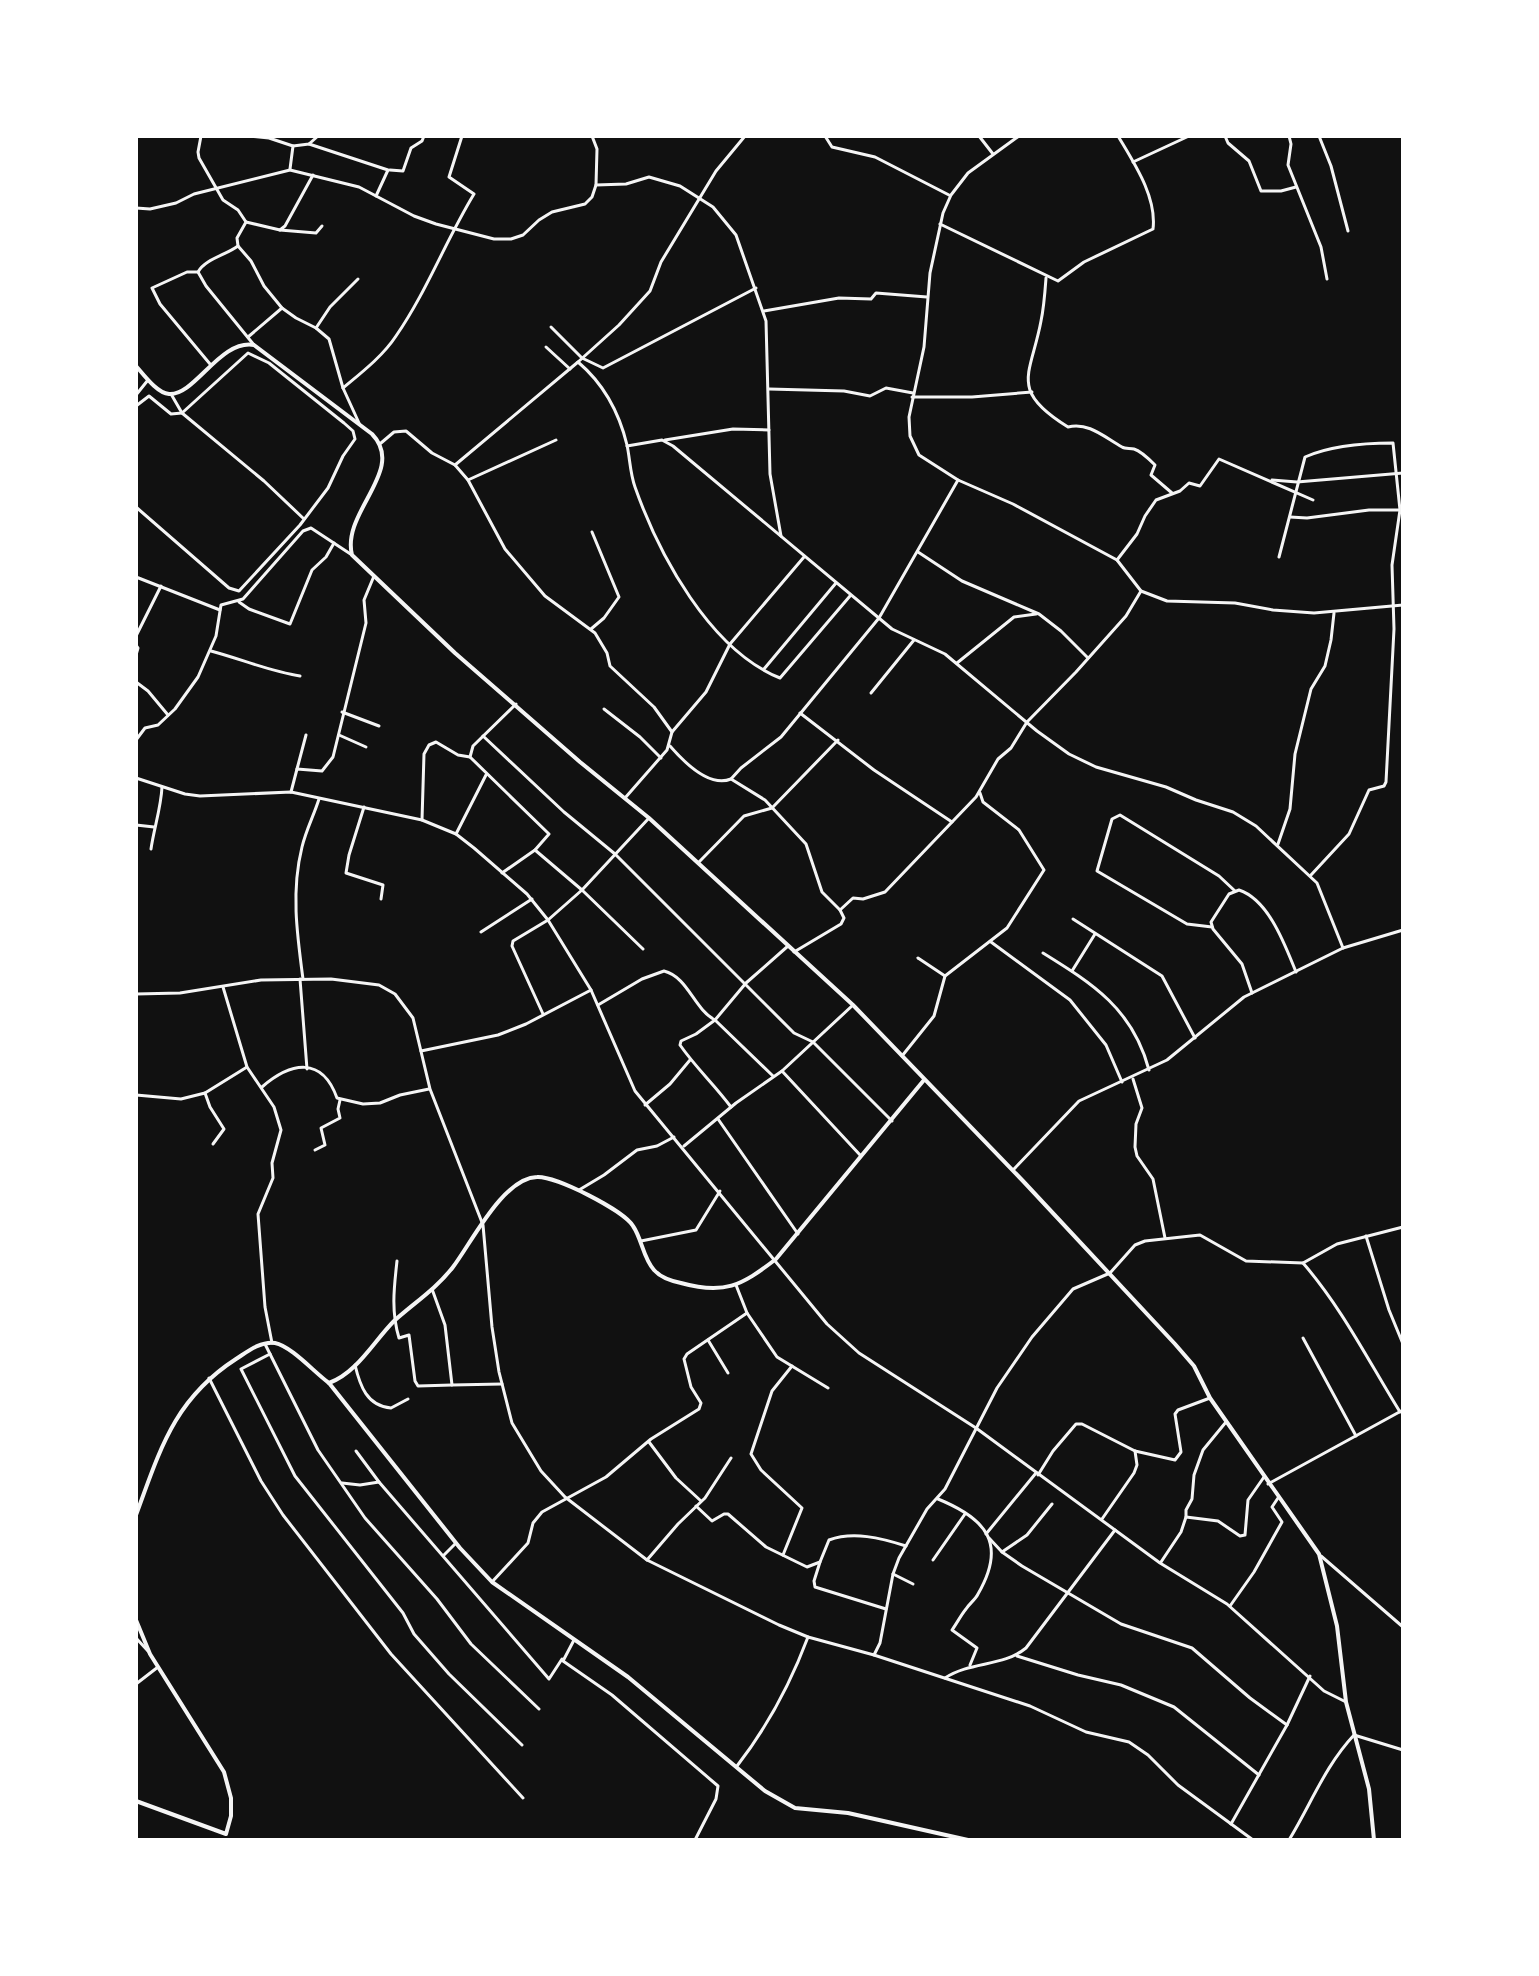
<svg xmlns="http://www.w3.org/2000/svg" width="1539" height="1976" font-family="'Titillium Web',sans-serif">
<style>
.lines{fill:none;stroke-linecap:round;stroke-linejoin:round}
.minor{stroke:#f5f5f5;stroke-width:3}
.tertiary{stroke:#f5f5f5;stroke-width:4}
.secondary{stroke:#f5f5f5;stroke-width:4}
</style>
<rect width="100%" height="100%" fill="#111"/>
<g class="lines">
<g class="minor">
<polyline points="201,136 198,152 199,158 223,200 238,210 246,222 237,238 238,246 251,261 264,286 282,308 296,318 316,328 329,339 343,388 359,423"/>
<polyline points="250,136 269,138 293,146 290,169"/>
<polyline points="592,136 597,149 596,185"/>
<polyline points="825,136 832,147 875,157 949,195"/>
<polyline points="979,136 993,154"/>
<polyline points="1019,136 968,173 951,195 943,213 930,273 924,347 909,417 910,436 919,455 958,480 1013,504 1117,560 1141,591 1167,601 1235,603 1273,610 1314,613 1403,605"/>
<polyline points="1225,136 1228,143 1249,161 1261,191 1281,191 1296,187"/>
<polyline points="1289,136 1291,144 1288,165 1321,247 1327,279"/>
<polyline points="1319,136 1331,166 1348,231"/>
<polyline points="309,144 388,170 376,196"/>
<polyline points="293,146 309,144 318,136"/>
<polyline points="1133,162 1189,136"/>
<polyline points="390,170 403,171 411,148 422,141 424,136"/>
<polyline points="136,208 150,209 176,203 194,194 290,170 359,187 414,216 436,224 494,239 511,239 523,235 539,220 552,212 585,204 592,197 596,185 626,184 649,177 680,186 713,207 736,235 766,321 770,474 781,536"/>
<polyline points="246,222 280,230 285,226 313,175"/>
<path d="M940,224l118,57 26,-19 69,-33c4,-32 -19,-66 -35,-93"/>
<polyline points="280,230 316,233 322,226"/>
<polyline points="198,272 206,286 254,345"/>
<path d="M1046,278c-1,14 -2,29 -5,43 -10,54 -33,69 27,106 21,-5 36,10 54,20 3,2 8,1 12,2 7,2 16,11 21,16l-4,10 21,18"/>
<polyline points="764,311 839,298 871,299 876,293 927,297"/>
<polyline points="551,327 582,358 603,368 756,288"/>
<polyline points="316,328 330,307 358,279"/>
<polyline points="248,337 282,308"/>
<polyline points="546,347 570,369"/>
<path d="M578,362c26,22 41,50 49,83 3,14 3,28 8,42 24,68 75,163 145,191l70,-82"/>
<path d="M210,364l-50,-60 -8,-16 35,-16h11c7,-13 28,-17 40,-26"/>
<path d="M343,388c18,-15 40,-32 53,-52 31,-45 50,-96 78,-142l-25,-17 13,-41"/>
<polyline points="769,389 844,391 870,396 886,388 913,393"/>
<polyline points="171,394 182,413 264,481 304,519"/>
<polyline points="136,395 148,380"/>
<polyline points="912,397 972,397 1032,392"/>
<polyline points="136,406 149,396 171,414 182,413 248,353 269,363 344,423 353,431 355,439 343,456 328,488 300,525 239,591 229,588 136,507"/>
<polyline points="665,440 733,429 769,430"/>
<polyline points="381,443 394,432 406,431 432,453 455,465 468,480 505,549 545,596 595,633 607,653 610,666 654,707 672,732"/>
<polyline points="627,446 662,440 673,446 892,629 945,654 1037,731 1069,754 1096,767 1166,787 1196,800 1233,812 1256,826 1317,883 1343,948"/>
<polyline points="455,465 578,362 619,325 650,291 661,262 716,171 745,136"/>
<polyline points="468,480 556,440"/>
<polyline points="1272,480 1297,482 1403,473"/>
<polyline points="1290,517 1307,518 1369,510 1403,510"/>
<polyline points="918,552 962,581 1039,614 1061,631 1088,658"/>
<path d="M1279,557l26,-100c27,-12 59,-14 88,-14l7,67 -8,55 2,64 -8,153 -2,4 -15,4 -20,44 -38,41"/>
<polyline points="1117,560 1137,534 1145,516 1156,500 1180,491 1189,483 1200,486 1219,459 1313,500"/>
<polyline points="136,577 220,610"/>
<polyline points="239,602 249,609 290,624 312,570 326,557 334,543"/>
<polyline points="591,629 604,618 619,597 592,532"/>
<polyline points="136,636 161,586"/>
<polyline points="136,645 138,648 136,655"/>
<path d="M211,651c30,8 58,20 89,25"/>
<polyline points="957,663 1014,617 1036,614"/>
<polyline points="764,669 836,583"/>
<polyline points="136,682 148,691 168,715"/>
<polyline points="871,693 914,640"/>
<polyline points="604,709 640,737 661,758"/>
<polyline points="342,712 379,726"/>
<polyline points="800,713 874,770 952,822"/>
<polyline points="339,735 366,747"/>
<polyline points="483,736 564,812 615,854 794,1033 813,1042 892,1121"/>
<polyline points="136,740 145,728 158,725 175,709 198,677 216,636 221,605 243,599 303,531 311,528 352,555"/>
<path d="M670,746c13,15 39,42 61,33l34,21 41,44 16,48 18,18"/>
<polyline points="470,757 473,746 516,704"/>
<polyline points="297,769 306,735"/>
<polyline points="136,778 185,794 200,796 291,792 422,820 456,834 474,848 527,894 548,920 591,990 635,1091 827,1324 859,1353 976,1428 1160,1563 1227,1604 1324,1691 1344,1701"/>
<polyline points="731,779 741,768 781,737 879,618 958,480"/>
<polyline points="291,792 297,769 322,771 333,757 366,623 364,600 374,576"/>
<polyline points="625,798 667,750 672,732 706,692 730,644 804,557"/>
<polyline points="364,807 349,855 346,873 383,885 381,899"/>
<polyline points="422,820 424,754 429,745 436,742 458,755 470,757 549,834 535,850"/>
<polyline points="136,825 154,827"/>
<polyline points="456,834 486,775"/>
<polyline points="1278,844 1290,809 1295,754 1311,689 1325,666 1331,640 1334,613"/>
<path d="M151,849c3,-21 10,-41 11,-62"/>
<polyline points="699,862 744,816 772,808 838,740"/>
<polyline points="502,873 535,850 582,890 643,949"/>
<polyline points="1073,919 1162,976 1195,1038"/>
<polyline points="1212,927 1187,924 1097,871 1112,819 1120,815 1219,876 1235,891"/>
<polyline points="481,932 532,899"/>
<polyline points="991,942 1070,1000 1106,1045 1122,1082"/>
<polyline points="794,952 841,924 844,918 840,910 853,898 863,899 885,892 976,797 998,759 1011,748 1027,722 1076,672 1126,616 1141,591"/>
<path d="M1043,953c50,31 90,56 106,117"/>
<polyline points="918,958 945,976"/>
<polyline points="1072,971 1095,934"/>
<polyline points="300,979 307,1069"/>
<path d="M303,979c-6,-45 -12,-88 -1,-132 4,-17 12,-32 17,-48"/>
<polyline points="223,987 247,1067 274,1107 281,1130 272,1163 273,1178 258,1214 265,1307 272,1343"/>
<path d="M1252,993l-10,-29 -29,-35 -2,-7 18,-28 10,-4c30,10 46,55 57,82"/>
<polyline points="136,994 180,993 261,980 331,979 379,985 395,994 413,1018 430,1089 483,1225 492,1327 499,1372 512,1423 541,1471 565,1497 647,1560 779,1625 808,1637 874,1655 1030,1706 1086,1732 1129,1742 1148,1755 1178,1785 1253,1840"/>
<path d="M598,1005l44,-26 22,-8c24,6 30,38 51,49l-19,14 -15,7 -1,4c16,23 34,39 51,62"/>
<polyline points="543,1014 512,946 513,941 548,920 582,890 649,818"/>
<polyline points="421,1051 498,1035 526,1024 591,990"/>
<polyline points="902,1056 934,1016 945,976 1007,928 1044,870 1019,830 983,802 980,793"/>
<polyline points="782,1071 861,1156"/>
<polyline points="773,1076 715,1020 746,983 788,946"/>
<polyline points="1133,1079 1142,1108 1136,1124 1135,1147 1137,1156 1153,1179 1165,1238"/>
<path d="M262,1087c29,-25 60,-31 75,11l26,6 17,-1 20,-8 29,-6"/>
<polyline points="205,1093 210,1107 224,1129 213,1144"/>
<polyline points="136,1095 181,1099 205,1093 247,1067"/>
<polyline points="645,1105 670,1084 690,1060"/>
<polyline points="718,1119 798,1234"/>
<polyline points="684,1146 736,1103 782,1071 853,1005"/>
<polyline points="315,1150 325,1145 321,1128 340,1118 338,1109 340,1100"/>
<polyline points="1014,1169 1079,1101 1167,1060 1244,997 1343,948 1403,930"/>
<polyline points="579,1190 604,1175 637,1150 657,1146 674,1137"/>
<polyline points="1366,1236 1389,1310 1403,1344"/>
<polyline points="641,1241 696,1230 720,1191"/>
<path d="M397,1261c-3,27 -6,50 2,77l10,-3 6,46 3,5 34,-1"/>
<path d="M1303,1263c39,45 66,99 97,149"/>
<polyline points="432,1289 445,1325 452,1385 502,1384"/>
<polyline points="747,1313 777,1357 828,1388"/>
<polyline points="1303,1338 1356,1436"/>
<polyline points="708,1340 728,1373"/>
<polyline points="265,1344 318,1450 365,1518 437,1599 471,1644 539,1709"/>
<polyline points="270,1354 241,1369 295,1476 403,1613 414,1634 449,1674 522,1745"/>
<path d="M355,1365c5,21 12,41 36,43l17,-9"/>
<polyline points="209,1378 261,1481 283,1515 391,1654 523,1798"/>
<polyline points="649,1442 676,1478 701,1501"/>
<polyline points="356,1451 379,1482"/>
<polyline points="1038,1475 1053,1451 1076,1424 1082,1424 1135,1451 1175,1460 1181,1452 1175,1414 1178,1410 1210,1398"/>
<polyline points="342,1483 360,1485 379,1482 549,1679 562,1659"/>
<polyline points="1268,1484 1403,1410"/>
<path d="M938,1499c49,20 69,45 40,95 -3,6 -9,10 -12,15 -5,6 -9,14 -14,21l25,18 -7,17"/>
<path d="M696,1506l16,15 12,-7h4l38,33 41,20 13,-5 9,-22c24,-9 52,-2 77,6"/>
<polyline points="1186,1517 1186,1510 1192,1499 1194,1475 1203,1450 1226,1422"/>
<polyline points="1102,1519 1134,1473 1137,1465 1135,1451"/>
<polyline points="986,1534 1036,1473"/>
<polyline points="989,1538 1002,1552 1022,1566 1121,1624 1192,1648 1250,1698 1287,1725"/>
<polyline points="1002,1552 1027,1535 1052,1504"/>
<polyline points="444,1555 455,1544"/>
<polyline points="783,1555 802,1508 761,1470 751,1454 772,1391 792,1366"/>
<polyline points="1321,1556 1403,1627"/>
<polyline points="647,1560 678,1524 705,1498 731,1458"/>
<polyline points="933,1560 965,1514"/>
<polyline points="820,1562 814,1581 815,1587 886,1609"/>
<polyline points="1161,1562 1181,1532 1186,1517 1218,1521 1240,1536 1245,1535 1248,1500 1264,1477"/>
<polyline points="893,1574 913,1584"/>
<polyline points="492,1582 528,1543 533,1523 542,1512 606,1477 651,1439 699,1409 701,1403 691,1387 684,1359 687,1354 747,1313 736,1285"/>
<polyline points="1230,1606 1254,1572 1282,1522 1272,1507 1278,1498"/>
<polyline points="136,1638 148,1651"/>
<polyline points="574,1640 563,1661 612,1695 718,1786 716,1799 695,1840"/>
<polyline points="874,1655 880,1643 893,1574 899,1558 927,1509 945,1489 997,1388 1032,1337 1073,1289 1110,1273 1135,1245 1145,1241 1200,1235 1246,1261 1303,1263 1337,1244 1403,1227"/>
<polyline points="1017,1656 1078,1675 1121,1685 1174,1707 1259,1775"/>
<path d="M945,1678c26,-17 58,-11 81,-30l89,-118"/>
<polyline points="136,1684 158,1667"/>
<path d="M737,1766c31,-40 53,-81 71,-129"/>
<polyline points="1231,1824 1287,1725 1310,1676"/>
<path d="M1289,1840c22,-36 36,-74 65,-105l49,15"/>
</g>
<polyline class="tertiary" points="329,1383 460,1548 492,1582 628,1677 765,1791 795,1808 848,1813 968,1840"/>
<g class="secondary">
<path d="M136,366c8,9 21,27 33,28 26,2 51,-55 85,-49l118,89c35,36 -31,78 -20,121l103,98 125,109 69,56 204,187 170,176 152,163 19,22 16,32 109,156 18,72 9,76 23,87 5,51"/>
<path d="M136,1515c24,-65 38,-116 100,-156 11,-7 24,-18 39,-16 16,3 40,30 54,40 28,-10 45,-42 65,-62 20,-18 42,-32 59,-54 19,-25 50,-89 84,-90 19,-1 86,33 96,49 9,13 10,32 21,44 7,8 17,11 27,13 43,12 60,3 95,-24l148,-179"/>
<polyline points="136,1620 150,1654 224,1772 231,1798 231,1816 226,1834 136,1801"/>
</g>
</g>
<rect width="1539" height="1976" fill="none" stroke="#ffffff" stroke-width="276"/>
</svg>
